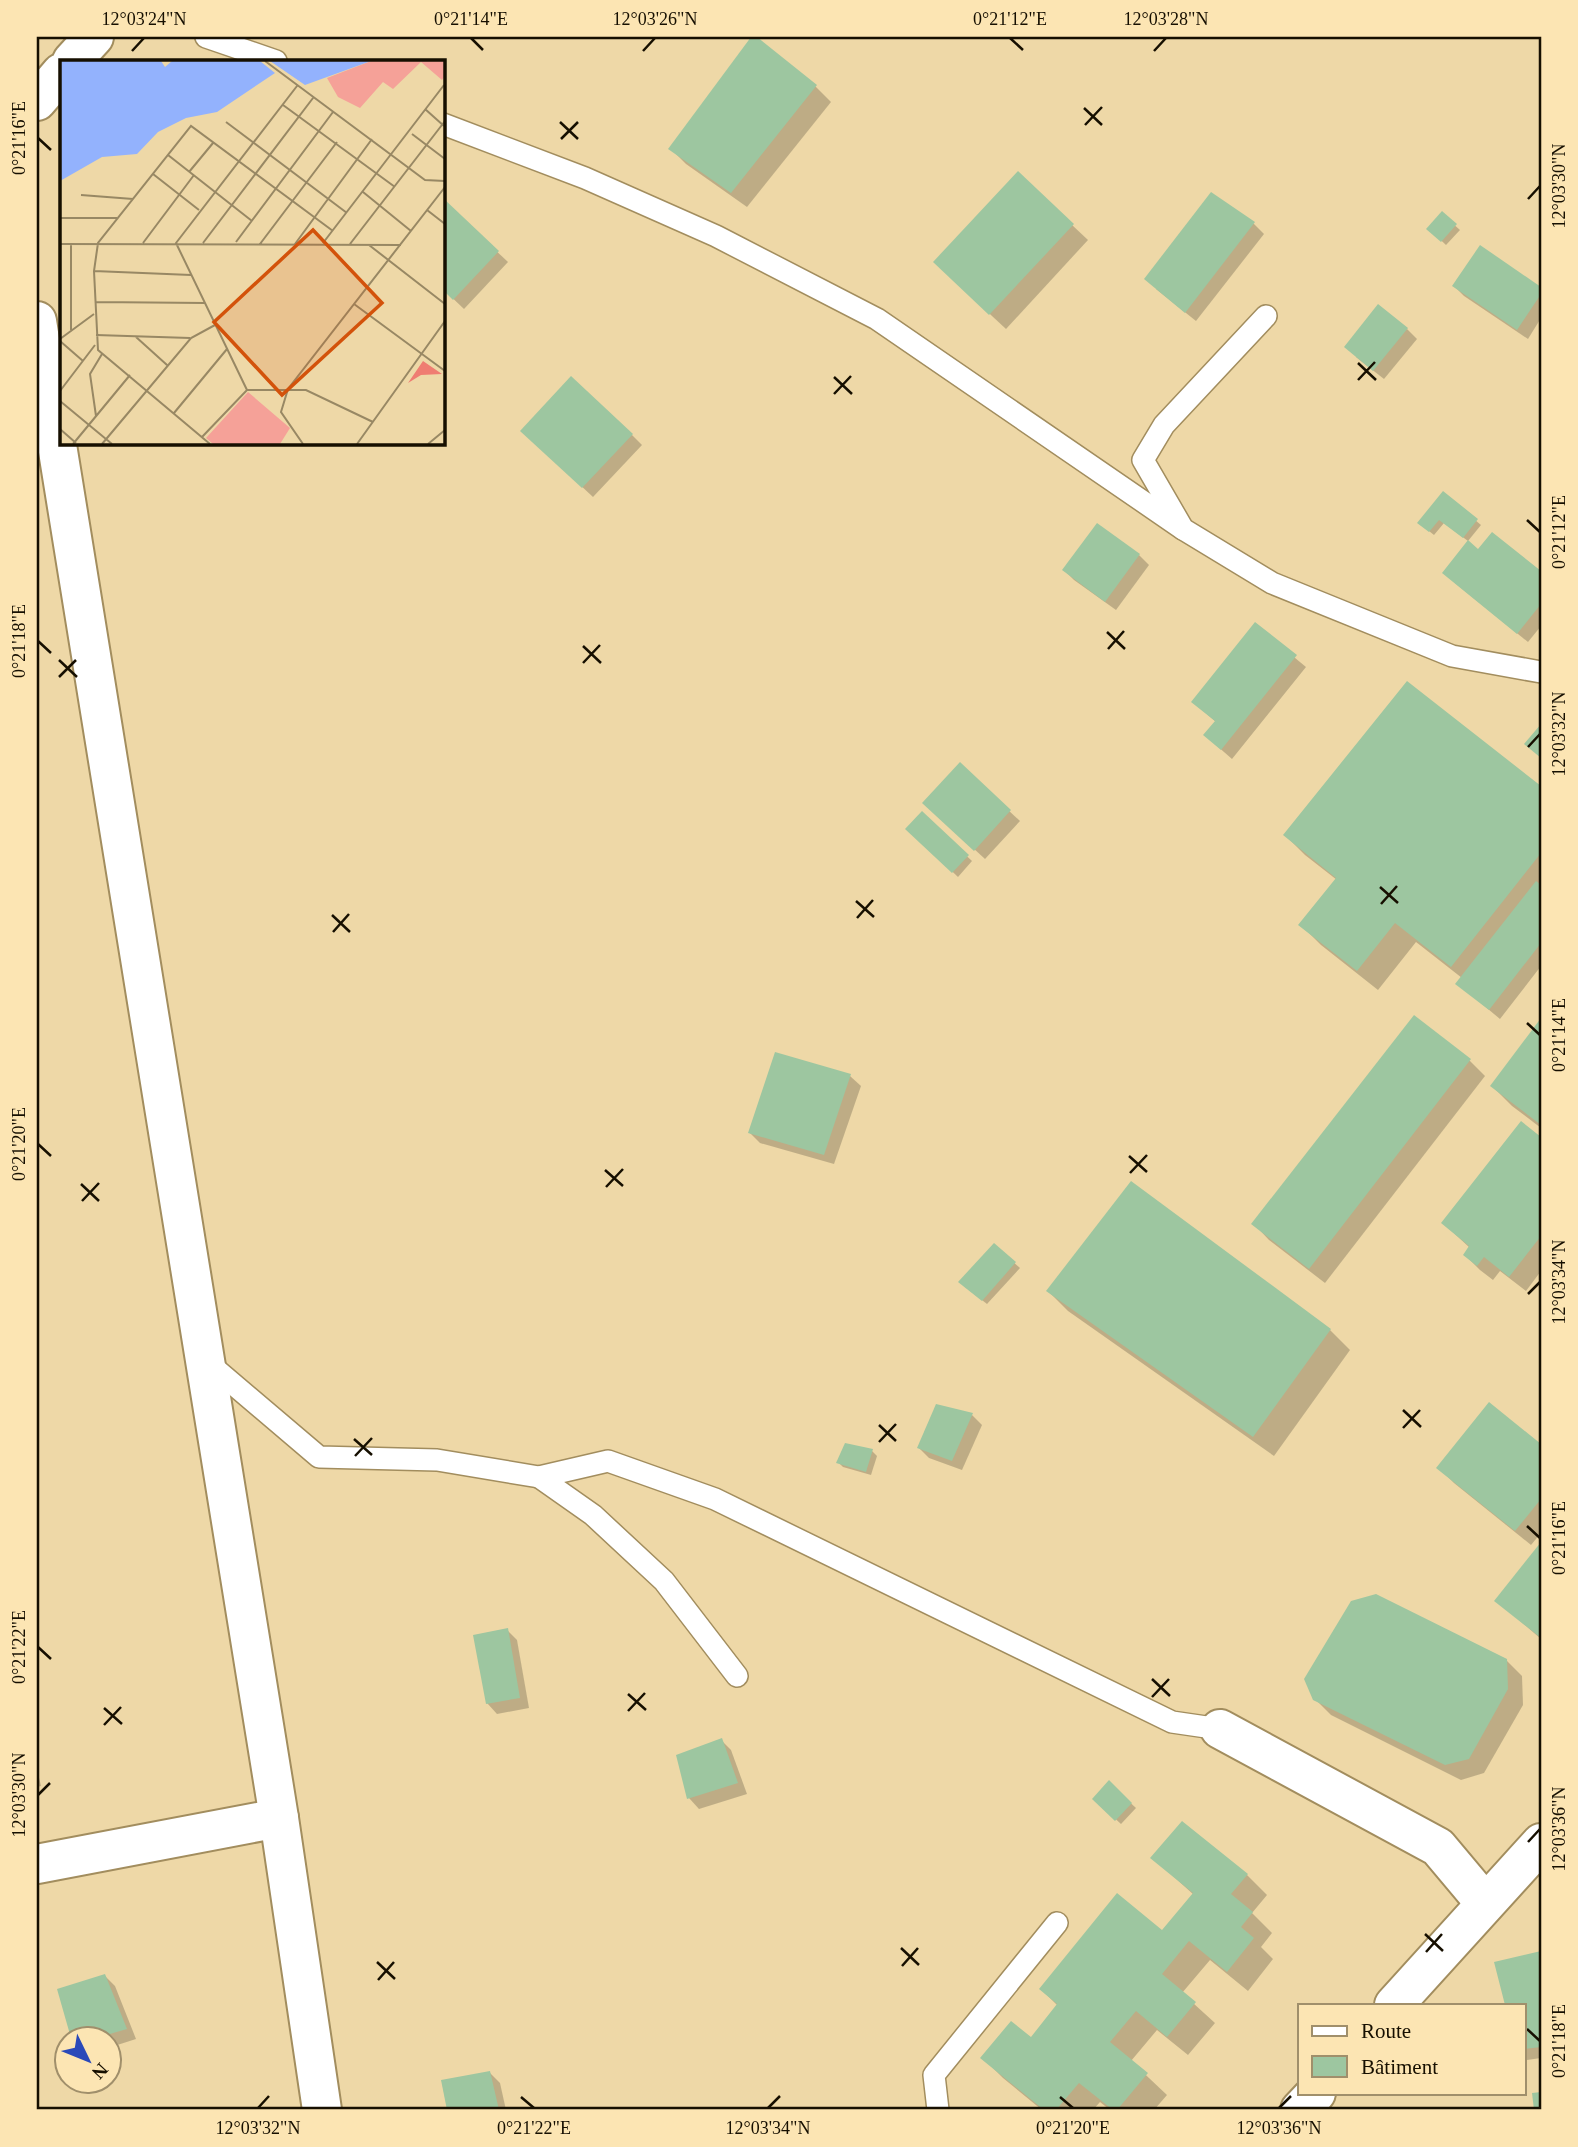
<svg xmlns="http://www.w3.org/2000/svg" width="1578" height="2147" font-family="Georgia,serif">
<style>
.shadow{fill:#0003}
.building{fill:#9dc6a0}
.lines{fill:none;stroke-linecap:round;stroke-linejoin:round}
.service-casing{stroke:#a28d5e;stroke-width:24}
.minor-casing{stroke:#a28d5e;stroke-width:42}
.service{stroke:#fff;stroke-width:21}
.minor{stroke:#fff;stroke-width:38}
.ticks{fill:none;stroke:#160f00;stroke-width:2.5}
.inset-road{fill:none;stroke:#988864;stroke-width:2}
.view{fill:#d3520b;fill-opacity:0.15;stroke:#d3520b;stroke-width:3.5}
.inset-edge{fill:none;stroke:#160f00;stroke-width:3.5}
.neatline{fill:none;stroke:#160f00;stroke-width:2.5}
.ticks-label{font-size:18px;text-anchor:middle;fill:#160f00}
</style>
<rect width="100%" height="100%" fill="#eed8a7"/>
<g class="shadow">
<polygon points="753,37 815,86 831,102 747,207 686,164 670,148"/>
<polygon points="1018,174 1088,240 1006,329 950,277"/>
<polygon points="1212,194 1254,224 1264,234 1196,321 1156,289"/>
<polygon points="443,201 508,262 464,309 443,289"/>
<polygon points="1442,214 1460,230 1446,245 1429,229"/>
<polygon points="1480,247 1541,289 1541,318 1528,339 1464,296 1454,286"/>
<polygon points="1407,329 1417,339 1384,379 1356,357"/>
<polygon points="632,435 642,445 593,497 533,441"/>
<polygon points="1443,493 1481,525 1468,541 1444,523 1434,535 1424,527"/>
<polygon points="1492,534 1541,573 1541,626 1528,642 1455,583"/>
<polygon points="1139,555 1149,565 1116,610 1074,580 1064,570"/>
<polygon points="1255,625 1306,667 1232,759 1216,745 1216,722 1193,702"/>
<polygon points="1408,684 1541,788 1541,966 1500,1019 1458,984 1462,978 1416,942 1378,990 1321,945 1301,925 1337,880 1305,855 1285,835"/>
<polygon points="960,765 1020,821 985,859 935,813"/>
<polygon points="922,814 972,861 958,877 908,829"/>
<polygon points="1414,1018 1470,1061 1485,1076 1325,1283 1269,1240 1254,1224"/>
<polygon points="1541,1021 1541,1128 1512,1106 1492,1086"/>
<polygon points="776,1054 850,1076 861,1086 834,1164 760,1143 750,1133"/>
<polygon points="1521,1123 1541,1139 1541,1271 1526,1291 1500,1271 1493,1280 1480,1270 1465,1255 1470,1248 1443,1223"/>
<polygon points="994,1245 1020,1268 987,1304 964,1286"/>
<polygon points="1048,1291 1330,1330 1350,1350 1274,1456 1068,1311"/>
<polygon points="1489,1405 1541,1446 1541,1533 1531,1545 1454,1483 1439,1468"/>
<polygon points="972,1415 982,1425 962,1470 929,1458 919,1448"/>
<polygon points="872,1451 877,1456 871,1475 843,1467 838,1462"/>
<polygon points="1541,1544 1541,1639 1497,1601"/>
<polygon points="507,1630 517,1640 529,1708 497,1714 487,1703"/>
<polygon points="1506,1660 1522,1676 1523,1705 1484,1773 1461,1780 1331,1715 1315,1699"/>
<polygon points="721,1740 731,1750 747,1794 699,1809 689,1798 678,1756"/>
<polygon points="37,1769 41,1786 37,1787"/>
<polygon points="1109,1783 1136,1808 1121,1824 1094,1799"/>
<polygon points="1153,1858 1247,1875 1267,1895 1252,1913 1272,1933 1261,1947 1273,1959 1248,1991 1210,1960 1182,1993 1215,2023 1188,2055 1157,2030 1131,2061 1167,2095 1154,2110 1110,2110 1100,2102 1093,2110 1042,2110 1003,2078 983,2058 1031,2039 1058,2006 1041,1989 1163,1933 1194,1895"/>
<polygon points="1541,1952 1541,2058 1527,2060 1524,2056 1524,2005 1506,2005 1496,1963"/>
<polygon points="105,1976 115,1986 136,2039 108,2048 108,2038 73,2038 59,1990"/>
<polygon points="490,2073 500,2083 506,2110 449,2110 443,2081"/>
</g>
<g class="building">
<polygon points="751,37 757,37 817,85 731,193 668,149"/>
<polygon points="1018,171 1074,224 989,315 933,262"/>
<polygon points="1211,192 1255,222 1185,313 1144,279"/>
<polygon points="443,198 499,251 453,300 443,290"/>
<polygon points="1442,211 1457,224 1441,242 1426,229"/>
<polygon points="1480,245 1541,287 1541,294 1517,330 1452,286"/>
<polygon points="1378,304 1408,328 1373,371 1344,347"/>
<polygon points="571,376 633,434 582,488 520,431"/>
<polygon points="1443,491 1478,519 1463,538 1439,520 1429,532 1417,523"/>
<polygon points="1097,523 1140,554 1105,602 1062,570"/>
<polygon points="1492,532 1541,571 1541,604 1517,634 1442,573 1468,540 1478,549"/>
<polygon points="1255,622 1297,655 1221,750 1203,735 1215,721 1191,702"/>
<polygon points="1407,681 1541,786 1541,853 1451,967 1395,923 1357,971 1298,925 1336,878 1283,835"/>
<polygon points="1541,724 1541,758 1524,744"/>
<polygon points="960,762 1011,810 974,851 922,803"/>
<polygon points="922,811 969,855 952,873 905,829"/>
<polygon points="1536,881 1541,885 1541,943 1489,1010 1455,984"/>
<polygon points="1414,1015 1471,1059 1309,1269 1251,1224"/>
<polygon points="1541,1018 1541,1125 1490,1086"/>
<polygon points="775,1052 851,1074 824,1155 748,1133"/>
<polygon points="1521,1121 1541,1137 1541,1236 1509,1277 1484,1257 1477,1266 1463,1255 1469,1246 1441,1223"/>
<polygon points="1131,1181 1331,1329 1253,1437 1046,1291"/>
<polygon points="994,1243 1016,1262 982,1301 958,1282"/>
<polygon points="1489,1402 1541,1444 1541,1499 1515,1531 1436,1468"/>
<polygon points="936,1404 973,1413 952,1461 917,1448"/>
<polygon points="845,1443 873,1449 866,1472 836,1463"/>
<polygon points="1541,1542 1541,1638 1494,1601"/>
<polygon points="1376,1594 1507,1659 1508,1689 1469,1759 1445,1765 1313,1700 1304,1679 1351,1601"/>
<polygon points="508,1628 520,1698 486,1704 473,1635"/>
<polygon points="722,1738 738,1783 687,1799 676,1755"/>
<polygon points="1109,1780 1132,1803 1115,1821 1092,1799"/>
<polygon points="1182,1821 1248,1874 1231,1894 1253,1912 1241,1927 1254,1938 1227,1972 1189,1941 1162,1974 1196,2002 1167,2037 1136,2011 1110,2042 1148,2073 1117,2110 1113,2110 1079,2083 1056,2110 1044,2110 980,2058 1011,2021 1031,2037 1057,2004 1039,1989 1117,1893 1162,1930 1193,1893 1150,1858"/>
<polygon points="1541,1951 1541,2047 1524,2049 1524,2005 1505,2005 1494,1962"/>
<polygon points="105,1974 127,2029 96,2038 71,2038 57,1989"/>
<polygon points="490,2071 499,2110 447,2110 441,2080"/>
<polygon points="1541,2092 1541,2110 1534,2110 1532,2093"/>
</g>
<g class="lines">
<g class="service-casing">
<g id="service">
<polyline points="206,37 276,61"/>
<polyline points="443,124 585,178 716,236 877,319 1183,529"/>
<polyline points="1266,316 1164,425 1143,460 1183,529 1272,583 1452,656 1541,672"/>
<polyline points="206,1361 319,1457 437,1460 539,1477 608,1461 715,1499 1172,1722 1220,1729"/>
<polyline points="539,1477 593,1515 664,1581 737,1676"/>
<polyline points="938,2110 934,2075 1057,1923"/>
</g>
</g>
<g class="minor-casing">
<g id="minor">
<polyline points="72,61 94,37"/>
<polyline points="37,101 61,73"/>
<polyline points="37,321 279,1818 322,2110"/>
<polyline points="1220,1729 1438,1847 1485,1903"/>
<polyline points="37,1864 279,1818"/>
<polyline points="1394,2005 1541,1843"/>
<polyline points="1300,2110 1316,2093"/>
</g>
</g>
<use href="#service" class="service"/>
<use href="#minor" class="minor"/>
</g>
<path class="ticks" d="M471,38l12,12M1010,38l13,12M132,51l12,-13M643,51l12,-13M1154,51l12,-13M1084,108l18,17M560,122l18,17M1085,125l17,-18M38,138l13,12M561,139l17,-17M1528,199l12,-13M1358,363l18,17M834,377l18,17M1358,380l17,-18M834,394l17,-18M1527,520l13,12M1107,632l18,17M38,641l13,12M583,646l18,17M1108,649l16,-18M59,660l18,17M583,663l17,-18M59,677l17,-17M1528,747l12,-13M1380,887l18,16M856,901l18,16M1381,904l16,-18M332,915l18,17M857,918l16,-18M333,932l16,-18M1527,1023l13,12M38,1144l13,12M1129,1156l18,16M605,1170l18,16M1130,1173l17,-18M81,1184l18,17M606,1187l17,-18M82,1201l17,-18M1528,1294l12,-12M1403,1410l18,17M879,1425l17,16M1403,1428l17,-18M354,1439l18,16M879,1442l17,-18M355,1456l17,-18M1527,1526l13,12M38,1647l13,12M1152,1679l18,17M628,1694l18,16M1152,1697l17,-18M104,1708l18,16M628,1711l17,-18M104,1725l17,-18M38,1795l12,-12M1528,1842l12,-13M1425,1934l18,17M901,1948l18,17M1426,1952l16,-18M377,1962l18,17M902,1966l16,-18M378,1980l16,-18M1527,2029l13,12M521,2097l13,11M1060,2097l13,11M258,2108l11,-12M768,2108l12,-12M1279,2108l12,-12"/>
<g transform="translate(60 60)">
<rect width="385" height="385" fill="#eed8a7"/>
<path d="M311,1h74v15l-3,4 -21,-18 -28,27 -10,-7 -23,26 -22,-11 -11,-19zM188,332l42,36 -10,16h-67l-7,-6z" fill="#f5a198"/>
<path d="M363,301l19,13 -21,1 -13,8z" fill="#ef7d72"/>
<path d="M0,1h101l4,6 7,-6h88l15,12 -58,39 -31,6 -28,14 -21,22 -35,3 -42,24zM210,1h101l-66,24z" fill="#93b2fd"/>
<path class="inset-road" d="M205,1l160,119 20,1M223,45l112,82M365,49l19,17M166,62l121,91M352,74l33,25M108,95l84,66M129,112l24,-29M93,114l46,36M303,132l48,39M21,135l52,4M367,150l18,14M0,158h57M176,182l97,-130M83,183l51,-68M143,183l110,-145M263,183l121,-158M0,184l341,1M200,184l77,-102M235,184l77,-105M290,184l95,-123M309,185l76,59M34,211l97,4M35,242l110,1M294,244l91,67M11,270v-85M36,275l94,3M76,277l31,28M0,279l34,-25M0,281l23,20M187,330l-71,-147 121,-157M0,331l35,-46M0,341l52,43M114,353l53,-64M36,356l-6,-42 12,-20M0,369l16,14M142,377l45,-47h59l67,32M13,384l57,-69M42,384l89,-106 24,-13M150,384l-112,-94 -4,-79 4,-28 93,-117 142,105M243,384l-22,-32 7,-23 157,-202M297,384l88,-123M368,384l17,-14"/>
<path class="view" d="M253,170l69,73 -100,92 -68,-73z"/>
<rect width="385" height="385" class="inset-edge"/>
</g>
<rect width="1578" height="2147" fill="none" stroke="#fce5b3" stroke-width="77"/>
<rect x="1298" y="2004" width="228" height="91" fill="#fce5b3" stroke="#a08f6b" stroke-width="2"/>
<rect x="1312" y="2026" width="35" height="10" fill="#ffffff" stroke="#a08f6b" stroke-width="2"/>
<text x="1361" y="2038" font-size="21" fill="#160f00">Route</text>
<rect x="1312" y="2056" width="35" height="21" fill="#9dc6a0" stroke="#a08f6b" stroke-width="2"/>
<text x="1361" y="2074" font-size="21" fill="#160f00">Bâtiment</text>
<g transform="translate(88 2060) rotate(133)"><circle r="33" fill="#fce5b3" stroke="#a08f6b" stroke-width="2"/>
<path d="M0-5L12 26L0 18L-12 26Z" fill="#2a49b9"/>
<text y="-10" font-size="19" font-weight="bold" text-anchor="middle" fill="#160f00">N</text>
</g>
<rect x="38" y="38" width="1502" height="2070" class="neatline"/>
<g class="ticks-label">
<text x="144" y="25">12°03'24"N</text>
<text x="471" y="25">0°21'14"E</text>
<text x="655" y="25">12°03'26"N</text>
<text x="1010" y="25">0°21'12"E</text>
<text x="1166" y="25">12°03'28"N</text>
<text transform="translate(19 138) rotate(-90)" y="6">0°21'16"E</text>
<text transform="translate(1559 186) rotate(-90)" y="6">12°03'30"N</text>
<text transform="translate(1559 532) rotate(-90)" y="6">0°21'12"E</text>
<text transform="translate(19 641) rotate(-90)" y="6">0°21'18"E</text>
<text transform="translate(1559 734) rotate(-90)" y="6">12°03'32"N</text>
<text transform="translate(1559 1035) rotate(-90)" y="6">0°21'14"E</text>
<text transform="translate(19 1144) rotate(-90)" y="6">0°21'20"E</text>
<text transform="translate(1559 1282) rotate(-90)" y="6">12°03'34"N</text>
<text transform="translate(1559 1538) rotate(-90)" y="6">0°21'16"E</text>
<text transform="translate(19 1647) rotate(-90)" y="6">0°21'22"E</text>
<text transform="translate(19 1795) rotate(-90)" y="6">12°03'30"N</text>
<text transform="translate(1559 1829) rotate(-90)" y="6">12°03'36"N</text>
<text transform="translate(1559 2041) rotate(-90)" y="6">0°21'18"E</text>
<text x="258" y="2134">12°03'32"N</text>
<text x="534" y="2134">0°21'22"E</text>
<text x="768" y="2134">12°03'34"N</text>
<text x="1073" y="2134">0°21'20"E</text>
<text x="1279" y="2134">12°03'36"N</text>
</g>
</svg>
